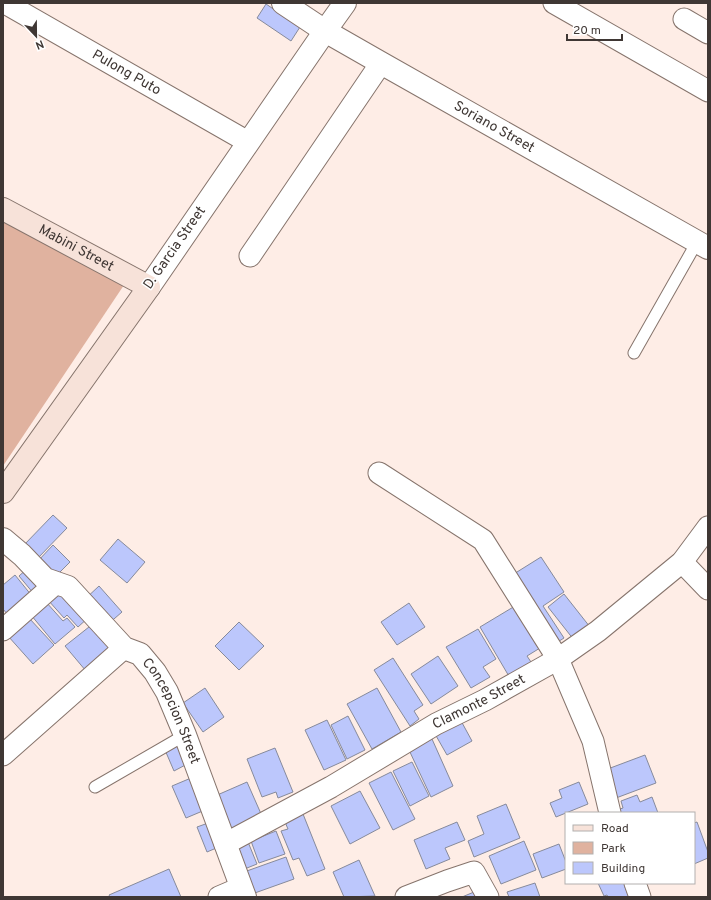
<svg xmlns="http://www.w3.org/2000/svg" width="711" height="900" font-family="Overpass,sans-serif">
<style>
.green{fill:#e0b29f}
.building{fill:#bcc7fc;stroke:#868a9b}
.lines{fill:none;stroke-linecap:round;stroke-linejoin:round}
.service-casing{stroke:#86746c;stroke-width:13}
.minor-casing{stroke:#86746c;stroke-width:23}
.tertiary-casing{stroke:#86746c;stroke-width:24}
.secondary-casing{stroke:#86746c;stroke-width:24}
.service{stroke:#fff;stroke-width:11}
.minor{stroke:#fff;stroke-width:21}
.tertiary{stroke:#fff;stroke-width:22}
.secondary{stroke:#f7e2d9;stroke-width:22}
.labels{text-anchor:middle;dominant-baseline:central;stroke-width:3;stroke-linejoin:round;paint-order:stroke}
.street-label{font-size:14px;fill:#3f3734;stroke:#fff}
</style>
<rect width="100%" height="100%" fill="#feede6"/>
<polygon class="green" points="3,220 128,279 3,466"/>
<g class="building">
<polygon points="266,4 300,27 291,41 257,18"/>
<polygon points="53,515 67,528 37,559 23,546"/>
<polygon points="118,539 145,562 127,583 100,560"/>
<polygon points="53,545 70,562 54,578 37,562"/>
<polygon points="541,557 564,592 543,606 564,638 553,645 509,577"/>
<polygon points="28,568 43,586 34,594 19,576"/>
<polygon points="15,575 32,596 8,615 3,609 3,585"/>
<polygon points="99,586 122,612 107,625 84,600"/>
<polygon points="62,588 89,617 78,627 67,615 64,618 48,600"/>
<polygon points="564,594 590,627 574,640 548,607"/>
<polygon points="46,602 63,621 67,618 75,627 55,644 31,615"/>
<polygon points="409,603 425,627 397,645 381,622"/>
<polygon points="515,606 540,648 527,656 533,665 510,678 480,627"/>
<polygon points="29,618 54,645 33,664 8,636"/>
<polygon points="239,622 264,646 239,670 215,646"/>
<polygon points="94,623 114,648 86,671 65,646"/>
<polygon points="478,629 496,659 483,667 490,677 471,688 446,647"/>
<polygon points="438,656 458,686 431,704 411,674"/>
<polygon points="393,658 423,705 414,711 419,719 410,726 374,670"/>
<polygon points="205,688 224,717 203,732 183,703"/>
<polygon points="377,688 401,732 372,749 347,704"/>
<polygon points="348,716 365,750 347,759 331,725"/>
<polygon points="460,719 472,741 447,755 435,734"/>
<polygon points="327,720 346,760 324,770 305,730"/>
<polygon points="432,739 453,786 431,797 409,750"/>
<polygon points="182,742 191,762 174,771 165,750"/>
<polygon points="275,748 293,792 278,798 276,792 262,797 247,759"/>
<polygon points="645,755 656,783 616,798 605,770"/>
<polygon points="412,762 429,796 410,806 393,771"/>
<polygon points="391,772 415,819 393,830 369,783"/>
<polygon points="191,778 205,810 186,818 172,786"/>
<polygon points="247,782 262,816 230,831 215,796"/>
<polygon points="579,782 588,804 556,817 550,803 562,798 559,790"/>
<polygon points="360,791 380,828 350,844 331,806"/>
<polygon points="637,795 640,802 652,797 658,813 615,813 614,811 623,808 621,801"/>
<polygon points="506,804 520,838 474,857 468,841 484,834 477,816"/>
<polygon points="303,814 325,869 307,876 299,858 293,860 281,831 288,829 285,822"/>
<polygon points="211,822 221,846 207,852 197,827"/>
<polygon points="457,822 465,840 445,848 450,859 426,869 414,840"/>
<polygon points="697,822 708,852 708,858 694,864 694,823"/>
<polygon points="276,831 285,854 259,863 251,841"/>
<polygon points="524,841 536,870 501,884 489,856"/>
<polygon points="248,842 257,864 242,870 234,848"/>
<polygon points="559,844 566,862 566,869 542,878 533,854"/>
<polygon points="286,857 294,879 252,894 244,872"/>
<polygon points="359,860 375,896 344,897 333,872"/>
<polygon points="169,869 181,897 110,897 109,895"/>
<polygon points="535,883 540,897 509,897 507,892"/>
<polygon points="598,883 627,883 628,886 625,887 629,897 608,897 607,895 604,896"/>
<polygon points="474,892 476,897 462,897"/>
</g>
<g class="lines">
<g class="service-casing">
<g id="service">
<polyline points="634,353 697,242"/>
<polyline points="95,787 185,735"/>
</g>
</g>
<g class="minor-casing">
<g id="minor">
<path id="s1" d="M5,3l243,139"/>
<polyline points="554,3 708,91"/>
<polyline points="684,19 708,33"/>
<polyline points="250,256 381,63"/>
<polyline points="379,473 483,540 558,659 593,741 610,813"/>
<polyline points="682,562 708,589"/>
<polyline points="3,630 55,584"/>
<polyline points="3,755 124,648"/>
<path id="s2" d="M225,844l106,-57 105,-63 49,-24 73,-41 40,-28 84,-69 26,-35"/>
<polyline points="635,883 640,897"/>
<polyline points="219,897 240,888"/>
<polyline points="406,897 447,881 474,872 488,897"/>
</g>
</g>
<g class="tertiary-casing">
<g id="tertiary">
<path id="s3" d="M283,3l42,28 56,32 327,185"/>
<polyline points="149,287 325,31 345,3"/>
<path id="s4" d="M3,539l19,16 23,24 23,8 56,61 16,6 15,18 12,20 18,43 60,162"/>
</g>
</g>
<g class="secondary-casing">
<g id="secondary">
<path id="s5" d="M3,209l146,78 -146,205"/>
</g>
</g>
<use href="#service" class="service"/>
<use href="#minor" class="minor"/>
<use href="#tertiary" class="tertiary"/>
<use href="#secondary" class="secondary"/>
</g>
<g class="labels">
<g class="street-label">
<text stroke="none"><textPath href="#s1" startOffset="140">Pulong Puto</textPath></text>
<text stroke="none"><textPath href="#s3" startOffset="245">Soriano Street</textPath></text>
<text stroke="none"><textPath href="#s5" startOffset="83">Mabini Street</textPath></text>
<text transform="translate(175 248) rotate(-55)">D. Garcia Street</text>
<text stroke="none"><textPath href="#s2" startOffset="291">Clamonte Street</textPath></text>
<text stroke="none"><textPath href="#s4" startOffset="248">Concepcion Street</textPath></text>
</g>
</g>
<rect width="711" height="900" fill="none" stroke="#3f3734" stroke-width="8"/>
<rect x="565" y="812" width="130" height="72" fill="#ffffff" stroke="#b2afae"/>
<rect x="573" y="825" width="20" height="6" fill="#f7e2d9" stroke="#b2afae"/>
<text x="601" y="832" font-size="12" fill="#3f3734">Road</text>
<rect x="573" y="842" width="20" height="12" fill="#e0b29f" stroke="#b2afae"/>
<text x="601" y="852" font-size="12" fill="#3f3734">Park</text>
<rect x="573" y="862" width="20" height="12" fill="#bcc7fc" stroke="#b2afae"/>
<text x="601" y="872" font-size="12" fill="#3f3734">Building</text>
<g transform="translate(36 36) rotate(158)" stroke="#ffffff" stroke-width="3" paint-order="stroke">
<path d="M0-3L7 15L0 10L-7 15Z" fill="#3f3734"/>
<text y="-6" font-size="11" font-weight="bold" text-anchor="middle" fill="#3f3734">N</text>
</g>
<path d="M567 34v6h55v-6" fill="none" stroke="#3f3734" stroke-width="2"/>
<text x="573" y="34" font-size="12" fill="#3f3734" stroke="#ffffff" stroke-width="3" paint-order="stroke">20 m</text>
</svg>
